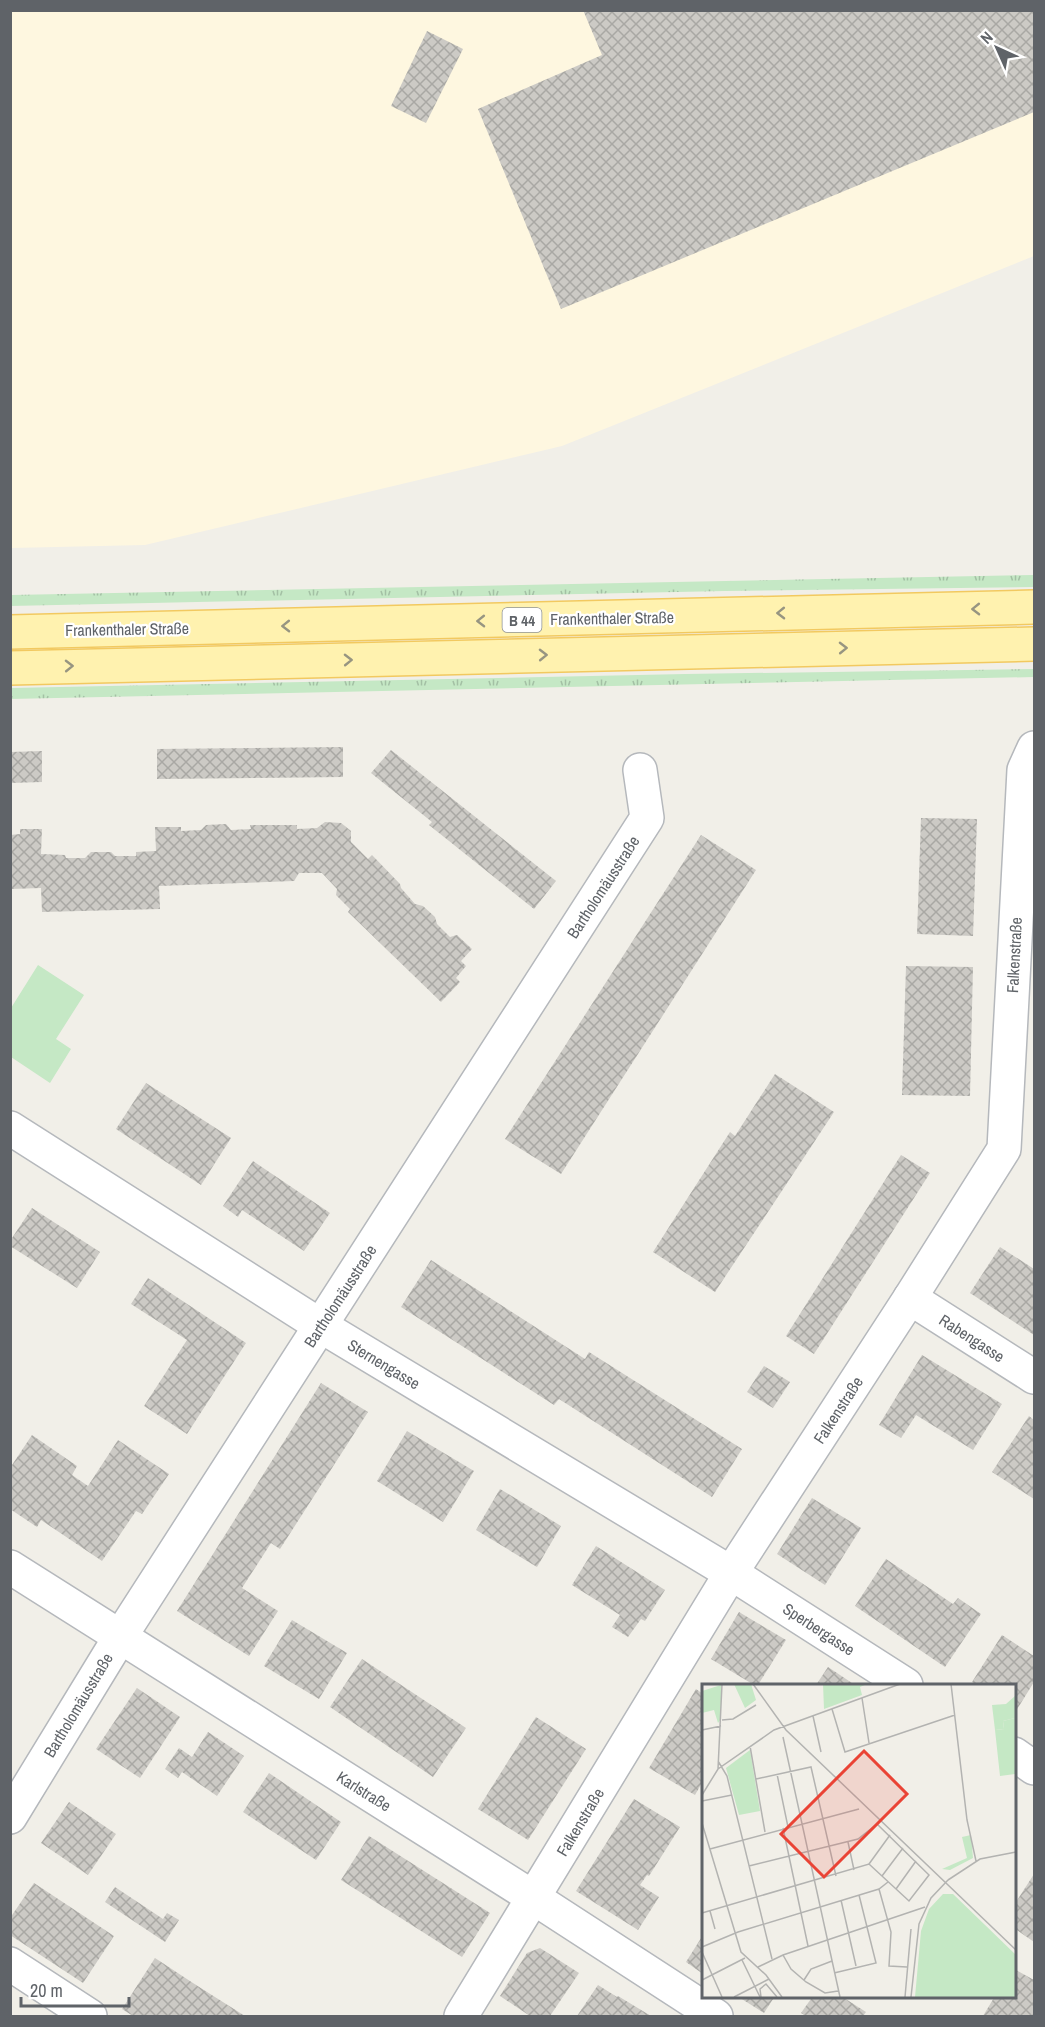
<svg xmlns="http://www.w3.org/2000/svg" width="1045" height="2027" font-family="'Archivo Narrow',sans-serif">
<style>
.commercial{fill:#fef7e0}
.grass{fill:url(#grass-tufts)}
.park{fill:#c5e8c5}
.building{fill:url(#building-cross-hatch)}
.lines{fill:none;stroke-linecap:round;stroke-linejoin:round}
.street-casing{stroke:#b5b8bc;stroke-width:36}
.primary-casing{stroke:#f2c960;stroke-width:36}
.street{stroke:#fff;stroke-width:33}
.primary{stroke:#fff2af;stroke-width:33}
.oneway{stroke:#979581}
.labels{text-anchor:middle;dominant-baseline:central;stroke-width:4.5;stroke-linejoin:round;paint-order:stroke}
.shield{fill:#fff;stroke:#8f9295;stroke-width:1.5}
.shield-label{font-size:15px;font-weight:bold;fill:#5f6368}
.street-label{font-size:16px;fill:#5f6368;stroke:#fff}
.inset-road{fill:none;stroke:#b3b3b1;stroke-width:1.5}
.view{fill:#ea4335;fill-opacity:0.15;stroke:#ea4335;stroke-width:3}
.inset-edge{fill:none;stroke:#5f6368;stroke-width:3}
</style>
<defs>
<pattern id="grass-tufts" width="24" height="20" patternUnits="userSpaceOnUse" patternTransform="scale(1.5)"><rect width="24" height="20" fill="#c5e8c5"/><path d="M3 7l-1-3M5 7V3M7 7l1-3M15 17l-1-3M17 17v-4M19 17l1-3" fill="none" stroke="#a3c0a4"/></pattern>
<pattern id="building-cross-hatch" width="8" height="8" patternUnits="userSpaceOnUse" patternTransform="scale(1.5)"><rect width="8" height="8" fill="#cccac5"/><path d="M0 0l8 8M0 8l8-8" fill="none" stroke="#a9a8a4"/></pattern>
</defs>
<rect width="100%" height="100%" fill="#f1efe8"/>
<polygon class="commercial" points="10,11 1034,11 1034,256 562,446 145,545 11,548"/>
<g class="grass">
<polygon points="1034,575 1034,587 725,591 10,606 11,595"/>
<polygon points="1034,669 1034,677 10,699 11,688 685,674"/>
</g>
<polygon class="park" points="38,965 84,995 56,1039 71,1049 50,1083 11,1057 11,1008"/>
<g class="building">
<polygon points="583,10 1034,10 1034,112 561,309 478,109 602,55"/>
<polygon points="427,31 463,49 426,123 391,106"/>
<polygon points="343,747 343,777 157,779 157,749"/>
<polygon points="391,750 556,881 534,909 429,825 432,822 371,773"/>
<polygon points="42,751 42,782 10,783 10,752"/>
<polygon points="921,818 977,819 973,936 917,934"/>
<polygon points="325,822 341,823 351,831 351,842 368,859 372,855 400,884 401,888 415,904 423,906 435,917 437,924 450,937 457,935 472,949 461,961 466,966 456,978 460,982 441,1002 348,912 350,909 336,895 337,889 322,873 299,873 294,881 159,886 160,909 42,912 41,888 10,889 10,835 20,834 20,829 42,829 41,854 65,855 66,858 85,858 91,852 111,852 115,856 136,856 136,852 156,851 155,827 181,827 181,831 201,830 206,825 226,824 231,830 251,829 250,825 297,825 297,829 317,828"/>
<polygon points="701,835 756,870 561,1174 505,1139"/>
<polygon points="906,966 973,967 970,1096 902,1095"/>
<polygon points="775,1074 834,1112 715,1292 653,1252 730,1132 735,1136"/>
<polygon points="146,1083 231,1138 201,1185 116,1129"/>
<polygon points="901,1155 930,1173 814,1354 786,1336"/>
<polygon points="253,1161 330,1213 304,1251 242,1210 238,1217 223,1206"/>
<polygon points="32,1208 100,1252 77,1288 10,1246 10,1241"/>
<polygon points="1000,1247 1034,1269 1034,1335 970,1293"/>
<polygon points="431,1260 585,1359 589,1352 742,1449 712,1497 559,1399 554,1405 401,1307"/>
<polygon points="148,1278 246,1343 187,1434 144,1406 187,1340 131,1304"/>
<polygon points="922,1355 1002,1404 973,1450 916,1415 901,1438 879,1425"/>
<polygon points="764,1366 790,1382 773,1408 747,1392"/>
<polygon points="321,1383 368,1412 280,1549 271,1543 242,1588 278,1611 249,1656 177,1611"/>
<polygon points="1029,1416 1034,1420 1034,1499 992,1472"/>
<polygon points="407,1431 474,1471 443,1522 377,1481"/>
<polygon points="32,1435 77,1466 72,1475 88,1486 118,1440 169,1474 142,1514 136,1511 102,1561 41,1520 37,1527 10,1509 10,1468"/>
<polygon points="500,1489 561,1526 537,1567 476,1530"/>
<polygon points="812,1498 861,1528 825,1585 777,1554"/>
<polygon points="596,1546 665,1590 645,1621 641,1619 628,1637 612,1627 620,1615 572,1585"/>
<polygon points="886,1559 953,1604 958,1598 981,1614 945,1667 855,1606"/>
<polygon points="739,1612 786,1640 758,1685 754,1685 711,1659"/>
<polygon points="292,1620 347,1653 319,1699 264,1666"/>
<polygon points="1002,1635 1034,1656 1034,1682 1016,1711 1014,1709 1014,1685 976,1685 972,1682"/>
<polygon points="362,1659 466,1728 433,1777 330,1707"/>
<polygon points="828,1667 855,1685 816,1685"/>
<polygon points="137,1688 180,1717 140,1778 96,1749"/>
<polygon points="696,1689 703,1694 703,1781 695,1795 649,1768"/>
<polygon points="536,1717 586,1749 528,1840 478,1809"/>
<polygon points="208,1732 244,1756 217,1796 182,1772 178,1778 165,1769 179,1748 192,1757"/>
<polygon points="269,1773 341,1822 316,1860 243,1812"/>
<polygon points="634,1799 680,1827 649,1876 647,1875 640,1885 659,1897 638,1930 576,1891"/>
<polygon points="69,1802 116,1834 88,1875 41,1843"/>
<polygon points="369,1836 490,1913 462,1957 341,1880"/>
<polygon points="1034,1874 1034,1942 1014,1928 1014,1905"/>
<polygon points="34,1883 114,1936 83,1983 10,1935 10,1918"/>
<polygon points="115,1887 163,1919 167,1913 179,1920 165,1942 105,1902"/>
<polygon points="703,1935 703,1974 686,1962"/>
<polygon points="540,1948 579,1973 550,2016 530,2016 500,1996 527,1953"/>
<polygon points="155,1958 196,1985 245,2016 133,2016 122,2009"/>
<polygon points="1014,1969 1034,1980 1034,2016 983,2016 995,1996 1014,1995"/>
<polygon points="598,1985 617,1997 618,1996 651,2016 577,2016"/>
<polygon points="737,1996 775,1996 764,2013"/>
<polygon points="813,1996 841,1996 866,2012 863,2016 806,2016 801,2013"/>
</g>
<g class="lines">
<g class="street-casing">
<g id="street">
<polyline points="10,1128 321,1326 731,1573 906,1685"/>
<polyline points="910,1298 1034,1377"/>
<polyline points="10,1567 534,1898 716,2016"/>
<polyline points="1014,1754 1034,1768"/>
<polyline points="10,1817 120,1637 647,818 640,770"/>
<polyline points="10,1964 90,2016"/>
<polyline points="461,2016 731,1573 910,1298 1004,1149 1024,770 1034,748"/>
</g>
</g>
<g class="primary-casing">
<g id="primary">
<polyline points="10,632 1034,607"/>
<polyline points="10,668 1034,644"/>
</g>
</g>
<use href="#street" class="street"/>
<use href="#primary" class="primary"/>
</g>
<defs><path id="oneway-chevron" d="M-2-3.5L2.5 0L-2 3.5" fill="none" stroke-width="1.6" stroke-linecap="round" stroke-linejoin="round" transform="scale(1.5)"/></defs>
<g class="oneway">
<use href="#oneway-chevron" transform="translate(976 609) rotate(179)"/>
<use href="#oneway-chevron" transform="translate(781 613) rotate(179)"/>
<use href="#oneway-chevron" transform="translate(481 621) rotate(179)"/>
<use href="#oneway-chevron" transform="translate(286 626) rotate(179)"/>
<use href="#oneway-chevron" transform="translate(843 648) rotate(-1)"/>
<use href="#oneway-chevron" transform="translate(543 655) rotate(-1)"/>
<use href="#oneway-chevron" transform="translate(348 660) rotate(-1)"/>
<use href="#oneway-chevron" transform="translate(69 666) rotate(-1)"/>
</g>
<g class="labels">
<rect class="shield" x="502.5" y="608" width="39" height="24" rx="4.5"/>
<g class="shield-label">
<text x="522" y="620">B 44</text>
</g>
<g class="street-label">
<text transform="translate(612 618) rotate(-1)">Frankenthaler Straße</text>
<text transform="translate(127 629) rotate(-1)">Frankenthaler Straße</text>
<text transform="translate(603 887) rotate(-57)">Bartholomäusstraße</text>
<text transform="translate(1014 955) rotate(-87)">Falkenstraße</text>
<text transform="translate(340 1296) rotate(-57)">Bartholomäusstraße</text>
<text transform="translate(972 1338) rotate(33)">Rabengasse</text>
<text transform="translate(384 1364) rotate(31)">Sternengasse</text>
<text transform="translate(838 1410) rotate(-57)">Falkenstraße</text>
<text transform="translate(819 1629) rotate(33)">Sperbergasse</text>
<text transform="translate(78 1705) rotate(-59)">Bartholomäusstraße</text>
<text transform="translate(364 1791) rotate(32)">Karlstraße</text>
<text transform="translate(580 1822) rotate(-59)">Falkenstraße</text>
</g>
</g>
<g transform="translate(702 1684)">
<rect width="314" height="314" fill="#f1efe8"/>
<path d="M32,0h17l5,16 -11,8zM19,1v34l-3,4 -4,-13 -12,3v-22zM313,34v56l-15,2 -5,-46 9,-1 -1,-8zM269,151l2,23 -23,12 -8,-1 25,-11 -5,-21zM241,210h10l62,60v43h-100l6,-66 8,-22z" fill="#c5e8c5"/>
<path d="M121,0h44l-7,3 2,8 -38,14z" fill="#c5e8c5"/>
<path d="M48,66l10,61 -21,4 -13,-47z" fill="#c5e8c5"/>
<path d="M313,12v22l-12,3 1,8 -9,1 -3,-25 14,-1z" fill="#c5e8c5"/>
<path class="inset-road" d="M51,0l33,46 230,220M249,0l16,136 9,41M160,14l7,45M130,25l13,43 110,-37M111,32l8,36M20,36l11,-1 23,-14M0,46l19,-4M81,53l57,260M48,62l15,86M16,77l9,15 45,183M16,85l4,-85M75,90l11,53M54,95l55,-12 25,109M0,111l16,-26 56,-39 126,-46M0,117l30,-6M0,139l39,129 25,23 16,22M81,144l25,118M146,158l6,28M8,165l149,-40M167,180l21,-29M180,192l21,-28M246,196l32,-21 36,-7M177,205l12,43 -2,34 18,1M194,205l20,-28M139,216l15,66M8,227l5,18M0,229l167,-49 40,37 20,-26 -52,-51 -19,15 -109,27M0,263l36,-15 141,-43 9,-7M0,268l20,45M81,271l8,14 15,13 19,11 13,-2M40,276l18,37M56,283l25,-12 142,-48M132,289l42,-10 -17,-68M0,296l43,-22M102,296l7,-11 21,-8M32,313l35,-18M59,313l-1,-8 6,-5 11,13M203,313l6,-68M209,313l8,-73 12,-26 17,-18"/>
<path class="view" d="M162,67l43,43 -83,83 -43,-43z"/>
<rect width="314" height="314" class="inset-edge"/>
</g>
<rect width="1045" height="2027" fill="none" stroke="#5f6368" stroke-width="24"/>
<g transform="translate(997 48) rotate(315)" stroke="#ffffff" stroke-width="4.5" paint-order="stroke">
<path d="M0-4.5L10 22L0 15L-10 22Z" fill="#5f6368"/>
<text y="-9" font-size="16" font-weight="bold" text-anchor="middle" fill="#5f6368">N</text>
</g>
<path d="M21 1997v9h108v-9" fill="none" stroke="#5f6368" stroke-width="3"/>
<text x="30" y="1997" font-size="18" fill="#5f6368" stroke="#ffffff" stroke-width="4.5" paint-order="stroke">20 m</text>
</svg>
